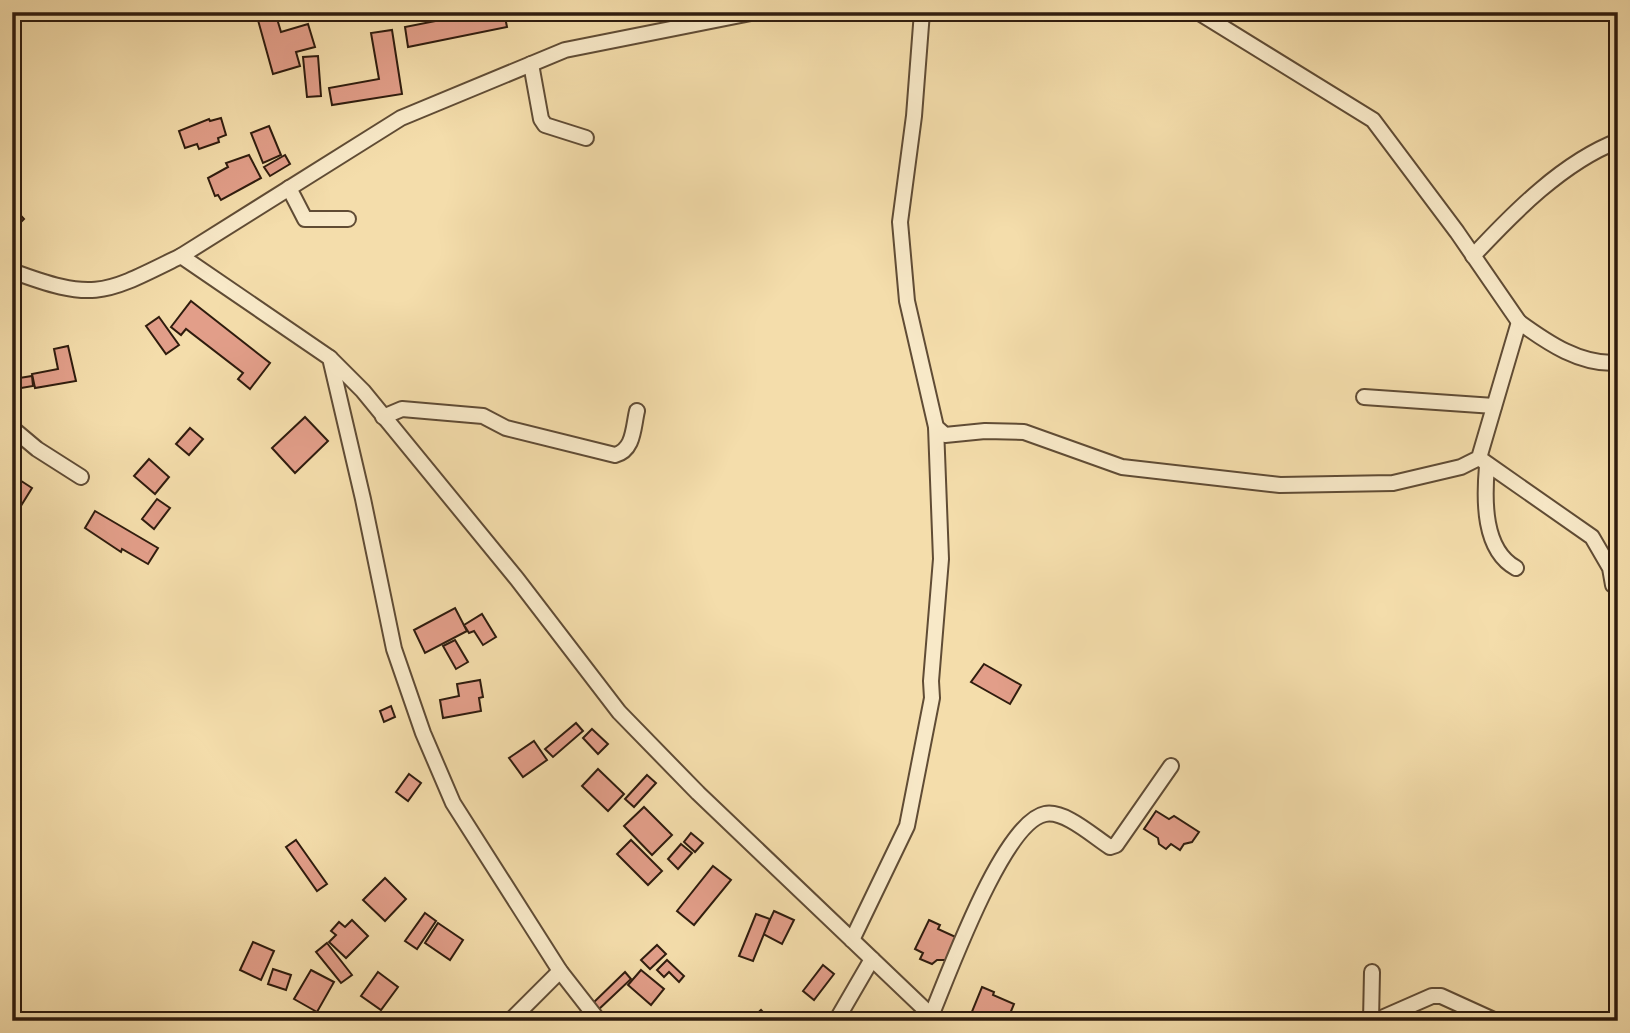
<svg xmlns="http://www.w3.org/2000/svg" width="1630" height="1033" font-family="'IM FELL Double Pica',serif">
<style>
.building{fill:#e29e89;stroke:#2f1c0e;stroke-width:2}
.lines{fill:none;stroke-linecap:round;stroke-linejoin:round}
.minor-casing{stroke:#604c35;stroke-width:18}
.minor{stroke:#f8e9c8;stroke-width:14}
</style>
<rect width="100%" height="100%" fill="#f4ddab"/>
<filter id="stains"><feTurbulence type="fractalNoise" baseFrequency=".00286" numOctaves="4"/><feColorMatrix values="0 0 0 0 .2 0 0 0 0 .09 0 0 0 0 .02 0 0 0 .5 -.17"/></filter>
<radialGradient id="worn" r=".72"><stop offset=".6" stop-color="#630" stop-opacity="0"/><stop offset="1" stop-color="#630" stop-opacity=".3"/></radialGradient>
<g class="building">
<polygon points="275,12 281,32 308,24 315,47 296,52 300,66 273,74 256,13"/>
<polygon points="481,12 504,12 507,27 408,47 405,27"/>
<polygon points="392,30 402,94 332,105 329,88 379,79 371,33"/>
<polygon points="318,56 321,96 307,97 303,57"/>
<polygon points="221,118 226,135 218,138 219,142 199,149 197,144 185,148 179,131 209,119 210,121"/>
<polygon points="269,126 281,155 263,163 251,133"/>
<polygon points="249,155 261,178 221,200 218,195 215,196 208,178 228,167 226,163"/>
<polygon points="285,155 290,164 270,176 264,167"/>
<polygon points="12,206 24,219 12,231"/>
<polygon points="191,301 270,363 250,389 238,379 243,373 186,329 181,335 171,327"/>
<polygon points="159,317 179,345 166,354 146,326"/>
<polygon points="68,346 76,381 35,388 32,374 58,369 54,349"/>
<polygon points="32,376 33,386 15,389 13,379"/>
<polygon points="305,417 328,441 295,473 272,448"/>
<polygon points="190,428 203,439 189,455 176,444"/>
<polygon points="149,459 169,477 155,494 134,476"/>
<polygon points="12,475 32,488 19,509 12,505"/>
<polygon points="157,499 170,508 154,529 142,519"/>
<polygon points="95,511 158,548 148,564 122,549 121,552 85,528"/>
<polygon points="455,608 467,631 425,653 414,630"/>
<polygon points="482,614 496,637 483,645 474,631 469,633 464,625"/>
<polygon points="455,640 468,662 456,669 443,646"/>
<polygon points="984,664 1021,685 1010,704 971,682"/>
<polygon points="480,680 483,697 479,698 481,711 443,718 440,700 459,696 457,684"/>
<polygon points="391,706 395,717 384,722 380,711"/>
<polygon points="576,723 583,731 553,757 545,749"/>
<polygon points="592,729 608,744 598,754 583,738"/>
<polygon points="534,741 547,760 523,777 509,758"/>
<polygon points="598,769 624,794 608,811 582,786"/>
<polygon points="409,774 421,783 408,801 396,792"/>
<polygon points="647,775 656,783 634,807 625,799"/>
<polygon points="644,807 672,835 652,855 624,826"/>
<polygon points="1156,811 1169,819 1174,816 1199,832 1192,842 1184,844 1180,850 1171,844 1166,849 1159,844 1158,838 1144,829"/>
<polygon points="691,833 703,843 695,852 684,842"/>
<polygon points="296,840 327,884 317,891 286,847"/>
<polygon points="631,840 662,871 648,885 617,854"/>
<polygon points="681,844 692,853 678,869 668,859"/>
<polygon points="713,866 731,880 694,925 677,911"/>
<polygon points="385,878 406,899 385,921 363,900"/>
<polygon points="774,911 794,920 782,944 763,934"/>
<polygon points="425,913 436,921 417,949 405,941"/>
<polygon points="756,914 770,919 753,961 739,956"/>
<polygon points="352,920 368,936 346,958 329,942 336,935 331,931 339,922 345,927"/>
<polygon points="929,920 940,925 938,929 960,939 950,960 937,960 932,964 920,959 923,953 915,949"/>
<polygon points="438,923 463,940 450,960 425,943"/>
<polygon points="253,942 274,951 261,980 240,970"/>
<polygon points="327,943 352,975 341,983 316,952"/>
<polygon points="657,945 666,954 650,969 641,960"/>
<polygon points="667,960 684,976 679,982 669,972 664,977 657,970"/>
<polygon points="823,965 834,974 814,1000 803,991"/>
<polygon points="273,969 291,975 286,990 268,984"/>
<polygon points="311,970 334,982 317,1012 294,999"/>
<polygon points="641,970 664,989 651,1005 628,985"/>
<polygon points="378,972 398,987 381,1010 361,996"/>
<polygon points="625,972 631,979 598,1010 592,1004"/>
<polygon points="982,987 994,992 993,995 1014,1004 1007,1021 982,1021 971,1014"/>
<polygon points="761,1010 771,1021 749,1021"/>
</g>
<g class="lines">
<g class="minor-casing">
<g id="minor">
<path d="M922,12l-8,104 -14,106 7,79 29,126 9,8 40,-4 39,1 98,35 158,18 113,-2 68,-16 18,-9 40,-136c29,21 61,43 99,41"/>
<polyline points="1198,12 1373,120 1457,232 1519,322"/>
<polyline points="531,64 541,119 545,125 586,138"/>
<polyline points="289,188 305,219 348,219"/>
<polyline points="181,256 401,118 565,50 756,12"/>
<path d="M1473,256c40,-43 90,-94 145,-115"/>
<path d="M12,271c83,31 92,23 169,-15l149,102 33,141 31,150 29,84 30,70 107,168 39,50"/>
<polyline points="12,339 12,349"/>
<polyline points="330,358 363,391 517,579 619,712 698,793 937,1021"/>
<polyline points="1364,397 1494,406"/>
<path d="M383,417l19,-8 81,7 23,12 109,27c19,-5 18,-27 22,-44"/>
<polyline points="12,428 37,449 81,477"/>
<polyline points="1479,458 1592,537 1610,568 1613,585 1618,586"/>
<path d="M1487,466c-3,34 -4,84 29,102"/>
<polyline points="852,940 907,826 932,698 931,681 941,559 936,427"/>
<path d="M931,1016c17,-40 72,-194 114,-202 20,-4 49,23 65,33l6,-2 55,-79"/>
<polyline points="510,1021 560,971"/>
<polyline points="836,1021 872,959"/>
<polyline points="1371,1021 1372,972"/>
<polyline points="1375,1021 1432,996 1441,996 1496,1021"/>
</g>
</g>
<use href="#minor" class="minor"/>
</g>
<rect width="1630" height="1033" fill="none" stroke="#f4ddab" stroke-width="42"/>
<rect x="14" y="14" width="1602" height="1005" fill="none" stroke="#2f1c0e" stroke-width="3.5"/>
<rect x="21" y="21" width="1588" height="991" fill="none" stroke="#2f1c0e" stroke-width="2"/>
<rect width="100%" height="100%" filter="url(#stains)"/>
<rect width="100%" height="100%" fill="url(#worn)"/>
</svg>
